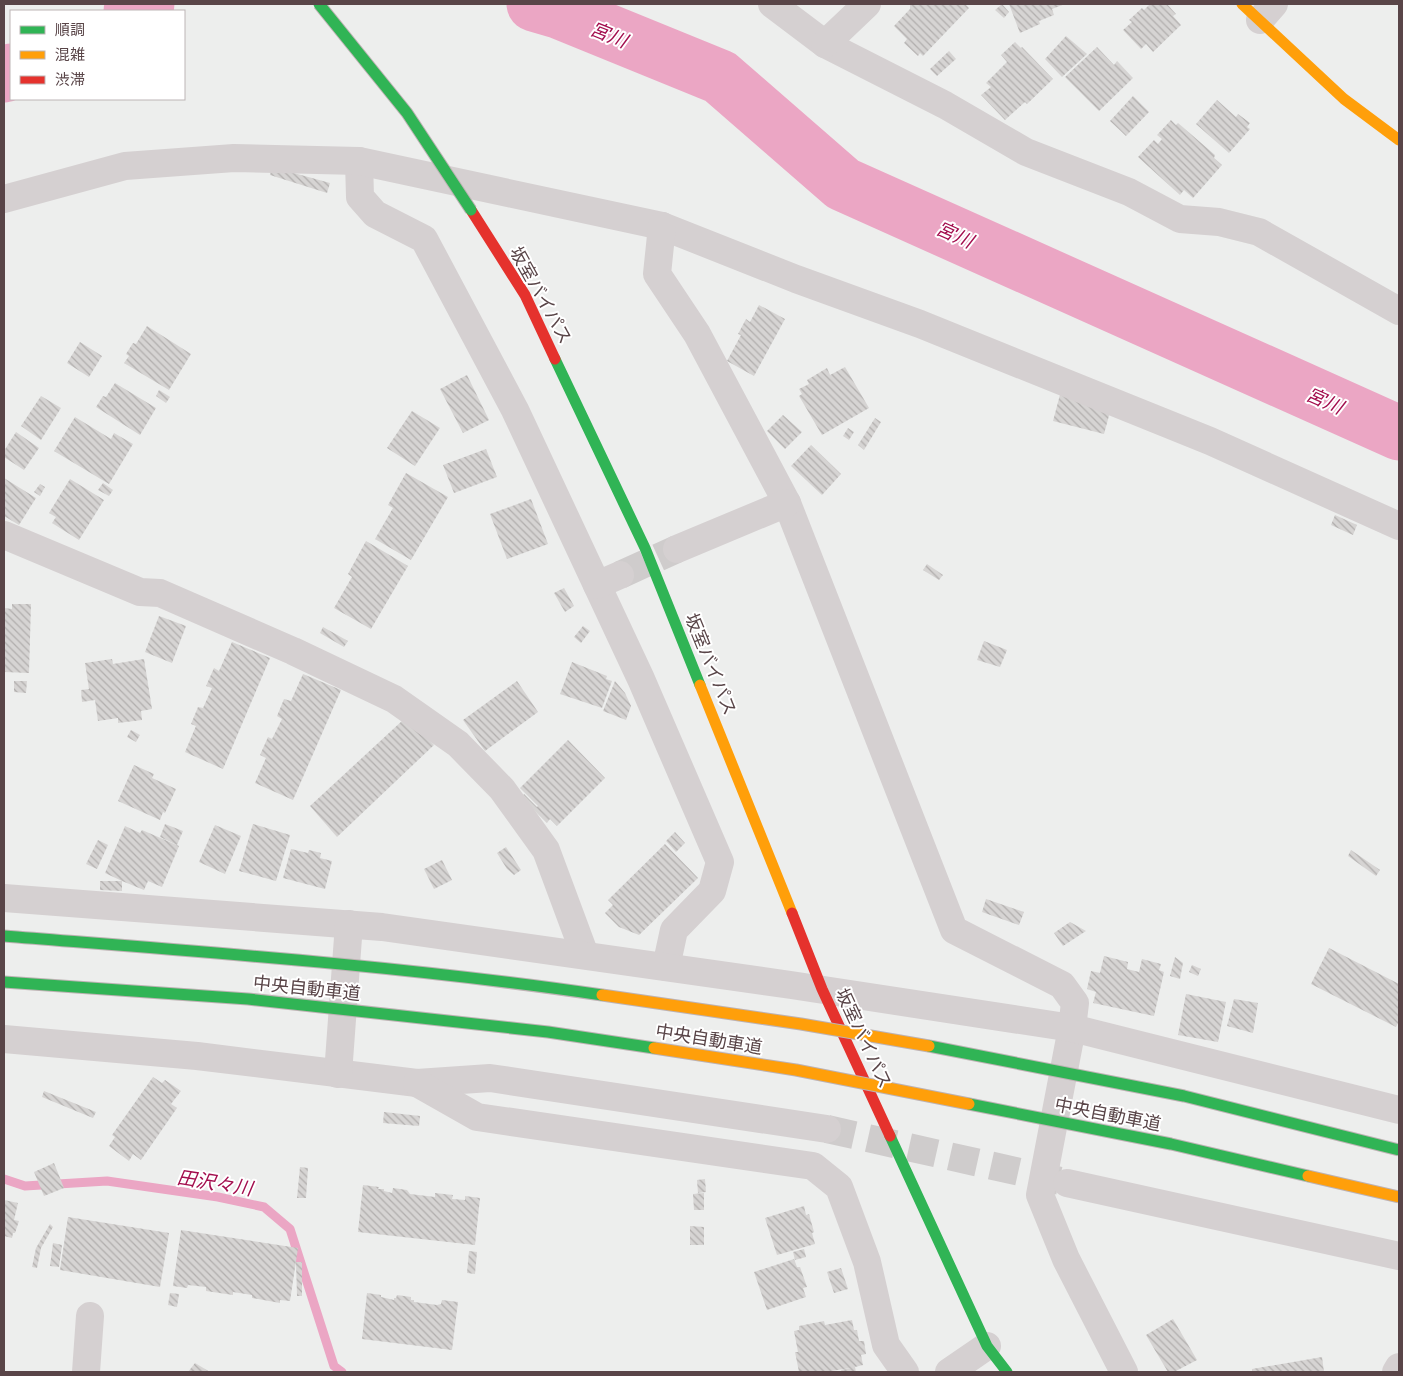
<svg xmlns="http://www.w3.org/2000/svg" width="1403" height="1376" font-family="'Titillium Web','Noto Sans JP',sans-serif">
<style>
.lines{fill:none;stroke-linecap:round;stroke-linejoin:round}
.stream{stroke:#eba6c4;stroke-width:9}
.river{stroke:#eba6c4;stroke-width:55}
.building{fill:url(#building-back-hatch)}
.street-tunnel{stroke:#cfcccc;stroke-width:28;stroke-dasharray:28 14;stroke-linecap:butt}
.street{stroke:#d5d0d1;stroke-width:28}
.fast{stroke:#30b455;stroke-width:11}
.slow{stroke:#ff9f0a;stroke-width:11}
.jam{stroke:#e5322d;stroke-width:11}
.fast-bridge-casing{stroke:#bdb2b3;stroke-width:13;stroke-linecap:butt}
.slow-bridge-casing{stroke:#bdb2b3;stroke-width:13;stroke-linecap:butt}
.fast-bridge{stroke:#30b455;stroke-width:11}
.slow-bridge{stroke:#ff9f0a;stroke-width:11}
.labels{text-anchor:middle;dominant-baseline:central;stroke-width:4;stroke-linejoin:round;paint-order:stroke}
.street-label{font-size:18px;fill:#594548;stroke:#fff}
.water-label{font-size:19px;font-style:italic;fill:#a30e4e;stroke:#fff}
</style>
<defs>
<pattern id="building-back-hatch" width="6" height="6" patternUnits="userSpaceOnUse" patternTransform="scale(1.25)"><rect width="6" height="6" fill="#d6d4d3"/><path d="M-1 5l2 2M0 0l6 6M5-1l2 2" fill="none" stroke="#b1aead"/></pattern>
</defs>
<rect width="100%" height="100%" fill="#edeeed"/>
<g class="lines">
<polyline class="stream" points="4,1179 25,1186 107,1181 218,1197 264,1207 290,1229 334,1366 342,1372"/>
<g class="river">
<polyline points="534,4 558,11 720,77 843,184 1399,433"/>
<polyline points="131,11 147,4"/>
<polyline points="4,75 11,71"/>
</g>
</g>
<g class="building">
<polygon points="910,4 965,4 969,8 923,56 920,53 918,56 904,43 907,39 894,26 910,9"/>
<polygon points="1002,4 1009,12 1004,18 995,10"/>
<polygon points="1009,4 1065,4 1052,9 1054,15 1039,21 1040,24 1020,33"/>
<polygon points="1150,4 1167,4 1176,14 1173,16 1181,25 1153,52 1146,44 1141,49 1123,30 1132,22 1129,20 1142,8 1144,10"/>
<polygon points="1066,36 1087,54 1062,77 1045,59"/>
<polygon points="1015,42 1021,48 1022,47 1053,79 1027,104 1025,102 1005,120 981,95 991,87 986,83 1007,62 1001,55"/>
<polygon points="1097,47 1114,65 1117,61 1133,78 1099,111 1065,77"/>
<polygon points="949,51 956,59 937,76 930,69"/>
<polygon points="1133,96 1149,112 1126,136 1110,121"/>
<polygon points="1217,100 1236,117 1238,114 1250,123 1247,127 1250,129 1229,153 1196,124"/>
<polygon points="1171,120 1176,125 1178,123 1215,155 1214,158 1222,165 1193,198 1184,190 1180,195 1138,157 1154,140 1158,144 1162,139 1157,135"/>
<polygon points="272,167 330,183 327,193 270,175"/>
<polygon points="759,305 785,319 754,376 727,361 741,335 738,334 746,319 750,322"/>
<polygon points="147,326 191,354 169,390 124,363 129,356 126,354 133,343 136,344"/>
<polygon points="80,342 102,356 89,377 67,363"/>
<polygon points="845,367 869,408 822,435 799,396 802,394 799,389 809,384 807,380 827,368 830,375"/>
<polygon points="467,375 489,420 463,433 440,389"/>
<polygon points="115,383 156,408 140,435 96,407 103,396 106,397"/>
<polygon points="1062,387 1113,401 1104,434 1053,421"/>
<polygon points="159,390 170,397 166,403 156,396"/>
<polygon points="41,396 61,408 41,440 21,426"/>
<polygon points="412,411 440,428 415,466 387,448"/>
<polygon points="783,415 802,432 785,449 767,431"/>
<polygon points="75,417 111,439 114,433 133,444 109,484 54,451"/>
<polygon points="875,418 881,422 864,450 858,445"/>
<polygon points="848,428 854,432 849,440 843,436"/>
<polygon points="16,432 39,448 24,470 4,457 4,451"/>
<polygon points="811,445 841,474 822,495 791,466"/>
<polygon points="486,449 497,477 454,493 443,465"/>
<polygon points="406,473 448,497 411,560 375,539 393,508 388,505"/>
<polygon points="4,478 36,498 19,525 4,516"/>
<polygon points="70,479 104,500 79,540 52,523 56,517 49,513"/>
<polygon points="103,483 113,490 109,496 98,490"/>
<polygon points="40,484 45,487 40,496 34,492"/>
<polygon points="531,499 548,544 507,559 490,514"/>
<polygon points="1335,515 1357,525 1353,535 1331,525"/>
<polygon points="366,541 408,566 371,629 334,608 352,577 348,574"/>
<polygon points="927,564 943,575 939,580 923,570"/>
<polygon points="564,588 574,606 565,612 554,593"/>
<polygon points="12,604 31,604 29,673 4,672 4,608 12,609"/>
<polygon points="159,616 186,626 172,663 145,652"/>
<polygon points="583,626 590,631 581,643 574,637"/>
<polygon points="323,627 348,641 344,647 320,633"/>
<polygon points="984,641 1007,650 1000,667 977,660"/>
<polygon points="232,642 270,658 223,769 185,752 196,726 191,724 198,707 203,708 212,688 206,686 214,668 219,671"/>
<polygon points="112,659 113,664 144,659 152,709 141,711 142,720 118,723 118,718 98,721 95,700 82,702 81,690 89,689 85,663"/>
<polygon points="572,662 607,676 606,679 612,681 602,708 560,694"/>
<polygon points="303,674 341,690 293,800 255,783 266,758 260,755 268,737 272,739 282,719 277,716 284,699 291,701"/>
<polygon points="14,681 27,681 26,693 14,692"/>
<polygon points="517,681 538,712 485,751 463,720"/>
<polygon points="615,681 625,693 631,706 626,720 603,711"/>
<polygon points="403,720 423,733 434,745 337,837 310,806"/>
<polygon points="131,730 140,735 136,742 127,737"/>
<polygon points="568,740 605,778 557,826 550,819 547,823 534,810 530,814 518,801 524,794 537,807 538,806 520,788"/>
<polygon points="134,765 154,774 152,778 176,789 165,813 163,812 160,820 118,801"/>
<polygon points="165,824 183,831 177,845 160,837"/>
<polygon points="253,824 290,835 276,881 239,871"/>
<polygon points="215,825 241,836 225,874 199,862"/>
<polygon points="125,826 140,833 142,830 179,846 162,887 148,881 144,890 122,881 122,891 100,890 100,881 122,881 105,873"/>
<polygon points="675,832 685,843 676,852 666,841"/>
<polygon points="98,840 108,845 97,869 86,864"/>
<polygon points="665,844 698,878 639,935 619,927 605,913 613,905 608,900"/>
<polygon points="506,847 521,870 514,875 507,869 497,853"/>
<polygon points="291,849 308,853 309,850 321,853 320,858 332,861 325,889 283,878"/>
<polygon points="1351,850 1380,870 1376,876 1348,856"/>
<polygon points="442,860 452,880 434,889 424,869"/>
<polygon points="986,899 1024,912 1019,925 982,912"/>
<polygon points="1070,922 1086,931 1063,946 1054,933"/>
<polygon points="1329,948 1399,984 1399,1021 1396,1027 1311,984"/>
<polygon points="1104,956 1128,962 1127,969 1139,972 1142,959 1161,964 1159,970 1164,972 1154,1016 1093,1003 1096,992 1087,989 1091,971 1100,973"/>
<polygon points="1175,957 1183,963 1180,979 1170,976"/>
<polygon points="1192,965 1201,969 1198,976 1189,972"/>
<polygon points="1186,994 1226,1002 1218,1042 1178,1035"/>
<polygon points="1234,999 1258,1003 1253,1033 1227,1026"/>
<polygon points="153,1077 162,1083 165,1080 181,1091 171,1104 177,1108 141,1160 133,1154 129,1161 109,1146 115,1137 112,1135"/>
<polygon points="44,1091 96,1112 93,1118 42,1097"/>
<polygon points="384,1112 420,1116 419,1126 383,1123"/>
<polygon points="54,1163 64,1188 44,1196 34,1172"/>
<polygon points="300,1167 308,1168 306,1198 297,1198"/>
<polygon points="705,1179 706,1192 698,1193 697,1180"/>
<polygon points="363,1185 379,1187 378,1189 384,1189 384,1191 392,1193 393,1188 407,1190 410,1194 435,1197 435,1193 453,1195 452,1199 465,1200 465,1196 480,1198 475,1245 358,1232"/>
<polygon points="704,1193 704,1210 694,1210 693,1194"/>
<polygon points="4,1200 18,1203 14,1220 19,1221 15,1233 13,1233 12,1238 4,1236"/>
<polygon points="804,1206 806,1215 809,1214 814,1232 812,1233 815,1244 777,1255 765,1218"/>
<polygon points="68,1217 169,1233 160,1287 60,1270"/>
<polygon points="50,1224 53,1227 41,1248 37,1268 32,1267 36,1248"/>
<polygon points="690,1226 704,1227 704,1245 690,1245"/>
<polygon points="181,1230 298,1248 290,1301 280,1300 280,1303 252,1298 252,1295 233,1292 233,1295 206,1291 206,1287 188,1285 187,1288 173,1286"/>
<polygon points="53,1243 62,1245 59,1267 50,1266"/>
<polygon points="804,1249 806,1257 795,1260 793,1252"/>
<polygon points="469,1251 477,1252 475,1274 467,1273"/>
<polygon points="794,1259 797,1267 800,1267 807,1287 803,1288 806,1297 767,1310 754,1272"/>
<polygon points="296,1262 302,1262 302,1296 297,1296"/>
<polygon points="841,1268 848,1289 834,1293 827,1272"/>
<polygon points="170,1293 179,1294 177,1307 168,1305"/>
<polygon points="367,1293 381,1295 381,1297 394,1300 394,1298 396,1298 397,1295 411,1297 411,1300 414,1300 414,1302 437,1305 441,1304 442,1300 458,1302 452,1350 362,1339"/>
<polygon points="1173,1319 1197,1360 1174,1372 1168,1372 1146,1335"/>
<polygon points="852,1320 854,1330 857,1330 859,1341 864,1341 866,1354 861,1355 863,1365 855,1367 856,1372 842,1372 841,1370 851,1368 824,1372 799,1372 795,1352 798,1352 794,1331 799,1330 799,1326 824,1321 825,1325"/>
<polygon points="1322,1357 1324,1372 1252,1372 1252,1369"/>
<polygon points="195,1363 210,1372 188,1372"/>
</g>
<g class="lines">
<g class="street-tunnel">
<polyline points="620,575 677,549"/>
<polyline points="827,1129 1065,1182"/>
</g>
<g class="street">
<polyline points="772,4 825,44 945,105 1026,152 1129,192 1180,219 1219,222 1259,232 1399,311"/>
<polyline points="1260,20 1274,4"/>
<polyline points="825,44 867,4"/>
<polyline points="359,161 360,197 375,214 424,239 515,410 641,679 720,862 712,891 674,930 666,967"/>
<polyline points="4,199 125,166 234,158 359,161 662,226 796,279 920,324 1210,441 1399,526"/>
<polyline points="662,226 657,274 697,334 787,503 954,930 1062,985 1075,1003 1072,1028 1040,1195 1066,1259 1124,1372"/>
<polyline points="4,535 140,592 160,593 293,651 394,699 458,744 502,789 546,850 585,955"/>
<polyline points="677,549 787,503"/>
<polyline points="597,585 620,575"/>
<polyline points="4,898 382,927 791,985 1072,1028 1399,1110"/>
<polyline points="4,1039 197,1056 417,1083 490,1078 827,1129"/>
<polyline points="338,1074 349,924"/>
<polyline points="417,1083 477,1117 813,1166 839,1187 867,1262 886,1345 905,1372"/>
<polyline points="1067,1183 1399,1256"/>
<polyline points="86,1372 90,1316"/>
<polyline points="949,1372 987,1346"/>
<polyline points="1396,1372 1399,1367"/>
</g>
<g class="fast">
<polyline points="555,359 645,548 700,685"/>
<polyline points="890,1136 987,1346 1007,1372"/>
</g>
<g class="slow">
<polyline points="1242,4 1344,99 1399,140"/>
<polyline points="700,685 792,913"/>
</g>
<g class="jam">
<polyline points="471,210 525,295 555,359"/>
<polyline points="792,913 822,989 890,1136"/>
</g>
<g class="fast-bridge-casing">
<g id="fast-bridge">
<polyline points="319,4 407,113 471,210"/>
<path d="M4,936c200,16 400,30 598,59"/>
<polyline points="4,982 248,999 548,1032 654,1048"/>
<polyline points="929,1046 1184,1096 1399,1150"/>
<polyline points="969,1104 1171,1144 1308,1176"/>
</g>
</g>
<g class="slow-bridge-casing">
<g id="slow-bridge">
<polyline points="602,995 801,1024 929,1046"/>
<polyline points="654,1048 796,1070 969,1104"/>
<polyline points="1308,1176 1399,1197"/>
</g>
</g>
<use href="#fast-bridge" class="fast-bridge"/>
<use href="#slow-bridge" class="slow-bridge"/>
</g>
<g class="labels">
<g class="street-label">
<text transform="translate(541 295) rotate(61)">坂室バイパス</text>
<text transform="translate(711 664) rotate(68)">坂室バイパス</text>
<text transform="translate(307 988) rotate(6)">中央自動車道</text>
<text transform="translate(864 1038) rotate(65)">坂室バイパス</text>
<text transform="translate(709 1039) rotate(9)">中央自動車道</text>
<text transform="translate(1108 1114) rotate(11)">中央自動車道</text>
</g>
<g class="water-label">
<text transform="translate(609 34) rotate(22)">宮川</text>
<text transform="translate(955 234) rotate(24)">宮川</text>
<text transform="translate(1325 400) rotate(24)">宮川</text>
<text transform="translate(215 1182) rotate(9)">田沢々川</text>
</g>
</g>
<rect width="1403" height="1376" fill="none" stroke="#594548" stroke-width="10"/>
<rect x="10" y="10" width="175" height="90" fill="#ffffff" stroke="#bdb5b6"/>
<rect x="20" y="26" width="25" height="8" fill="#30b455" stroke="#bdb5b6"/>
<text x="55" y="35" font-size="15" fill="#594548">順調</text>
<rect x="20" y="51" width="25" height="8" fill="#ff9f0a" stroke="#bdb5b6"/>
<text x="55" y="60" font-size="15" fill="#594548">混雑</text>
<rect x="20" y="76" width="25" height="8" fill="#e5322d" stroke="#bdb5b6"/>
<text x="55" y="85" font-size="15" fill="#594548">渋滞</text>
</svg>
